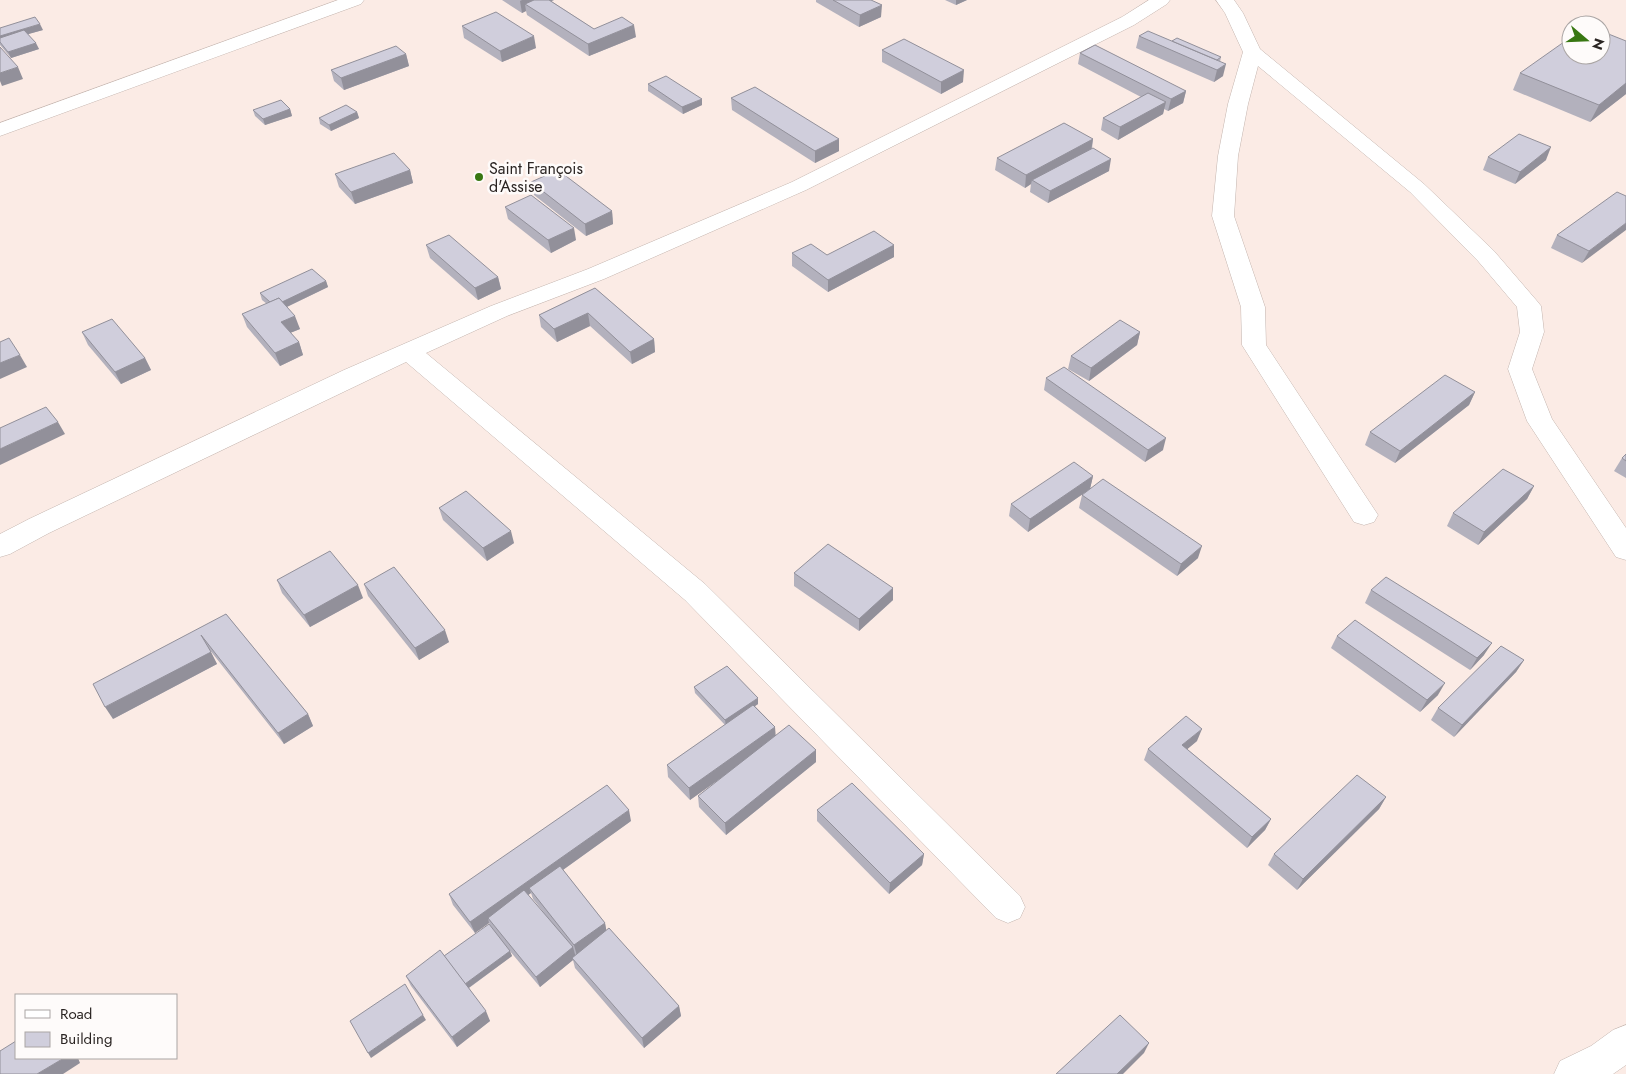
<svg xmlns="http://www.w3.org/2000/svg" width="1626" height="1074" font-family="Jost,sans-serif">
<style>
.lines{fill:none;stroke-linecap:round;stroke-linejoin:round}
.minor-casing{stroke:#c4b5af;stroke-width:1}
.minor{fill:#fff;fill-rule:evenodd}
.wall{fill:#b3b1bd;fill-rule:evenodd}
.shaded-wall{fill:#92909a}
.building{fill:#d0cedc;stroke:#92909a}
.poi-dot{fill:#387712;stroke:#fefbfa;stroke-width:2}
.labels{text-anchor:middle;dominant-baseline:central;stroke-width:5;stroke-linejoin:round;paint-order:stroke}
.far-poi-label{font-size:16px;fill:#2b2523;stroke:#fefbfa;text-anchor:start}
</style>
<rect width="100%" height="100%" fill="#fbebe5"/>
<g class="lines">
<g class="minor-casing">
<g id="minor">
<polygon points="338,0 364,0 361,4 0,136 0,123"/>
<polygon points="1149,0 1170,0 1167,4 1134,25 806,190 604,279 507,316 426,353 705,584 1020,896 1025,907 1020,918 1008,923 996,918 685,600 406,362 49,533 10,554 0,557 0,534 29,519 344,370 491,306 588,269 792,182 1122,17"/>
<polygon points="1216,0 1234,0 1243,13 1260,49 1424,184 1494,251 1537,301 1541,306 1544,332 1532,369 1552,419 1626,528 1626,560 1616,557 1527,421 1508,369 1520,332 1517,307 1478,261 1410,192 1258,66 1248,104 1238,156 1234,216 1265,307 1266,345 1378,515 1374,522 1364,525 1354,522 1242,345 1241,307 1212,216 1218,156 1228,104 1243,52 1225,13"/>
<polygon points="1626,1025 1626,1065 1613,1074 1554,1074 1560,1061 1591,1046 1613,1030"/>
</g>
</g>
<use href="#minor" class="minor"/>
</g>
<g class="wall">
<polygon points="502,0 554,0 551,1 594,29 636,37 589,56 527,15 526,11 522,13"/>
<polygon points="816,0 871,0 881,17 859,27 816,2"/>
<polygon points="945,0 967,0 956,5"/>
<polygon points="462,26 536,48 502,62 464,38"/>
<polygon points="0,28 43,30 28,34 39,49 11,58 0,45"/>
<polygon points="1139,36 1221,57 1220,62 1223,76 1214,82 1136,48"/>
<polygon points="1626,41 1626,94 1590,122 1513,90 1520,73"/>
<polygon points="882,50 963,82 941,94 882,62"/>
<polygon points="1080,53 1186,91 1183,103 1168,111 1164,109 1163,114 1118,140 1101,130 1103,118 1141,97 1078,64"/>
<polygon points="406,54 409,66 344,90 334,81 331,70"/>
<polygon points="648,84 702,105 683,114 648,91"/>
<polygon points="731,98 839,139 839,151 815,163 732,110"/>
<polygon points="290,109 292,116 265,125 255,116 253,110"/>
<polygon points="357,112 359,118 331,131 320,124 319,118"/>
<polygon points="1093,139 1092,149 1109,171 1048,203 1030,192 1031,184 1025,188 995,170 997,158"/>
<polygon points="1488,157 1546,160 1515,184 1483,170"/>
<polygon points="410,170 413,183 355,204 339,187 335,174"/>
<polygon points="531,182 612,211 613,224 586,236 534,195"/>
<polygon points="1626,196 1582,263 1551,248 1557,235"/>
<polygon points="505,207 576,240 551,253 508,219"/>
<polygon points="426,245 498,277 501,289 478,300 430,258"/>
<polygon points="894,245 894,257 828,292 792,266 792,253 827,255"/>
<polygon points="326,281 328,287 287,307 300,329 290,333 299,342 303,355 280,366 247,327 242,314 267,304 262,300 260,293"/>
<polygon points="595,288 654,339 655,352 632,364 590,326 557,342 541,327 539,315"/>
<polygon points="82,332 145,358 151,370 121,384 88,345"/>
<polygon points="1140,332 1137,345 1089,381 1068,369 1071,356"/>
<polygon points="1046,378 1163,450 1145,462 1044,390"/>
<polygon points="1475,392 1469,405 1395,463 1365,445 1370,432"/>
<polygon points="1626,454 1626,478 1614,471 1622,458"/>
<polygon points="1093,476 1090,489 1028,532 1009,516 1011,504"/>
<polygon points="1534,486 1527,499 1478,545 1447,526 1453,513"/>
<polygon points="1082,495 1198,558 1177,576 1079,508"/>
<polygon points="439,508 514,543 487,561 443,520"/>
<polygon points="794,573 893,600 859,631 794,586"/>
<polygon points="277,580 363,598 310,627 282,593"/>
<polygon points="364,584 449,642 419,660 368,596"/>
<polygon points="1371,590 1484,655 1470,670 1365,603"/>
<polygon points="226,614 308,714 313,726 284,744 209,649 217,664 113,719"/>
<polygon points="1337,636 1438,695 1420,712 1331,648"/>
<polygon points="1524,660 1516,672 1454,737 1431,720 1438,708"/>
<polygon points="694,687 758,704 755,706 775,727 775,736 816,750 816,762 726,835 699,807 698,796 725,775 690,800 668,777 667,765 725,725 695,693"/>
<polygon points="1197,741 1187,749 1271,819 1265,830 1247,848 1144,760 1148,749"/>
<polygon points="1386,797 1379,809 1297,890 1268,865 1274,854"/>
<polygon points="817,810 924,854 922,865 889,894 817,821"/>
<path d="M631,821l-68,49 42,53 1,7 73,76 2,10 -37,32 -69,-80 -2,-8 -33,27 -31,-37 3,6 -43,32 21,33 -33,26 -46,-61 -5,-10 38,-20 46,-31 -1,-2 -14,10 -22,-28 -4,-11zM531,893l2,6 12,15 -17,-19z"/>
</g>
<g class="shaded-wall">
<polygon points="522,0 554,0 533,8 525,4 526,11 522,13 520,1"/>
<polygon points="956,0 967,0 956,5"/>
<polygon points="882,5 881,17 859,27 860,15"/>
<polygon points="40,24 43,30 0,42 0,36"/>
<polygon points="634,25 636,37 589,56 588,44"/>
<polygon points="534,36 536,48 502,62 500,51"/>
<polygon points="36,43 39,49 11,58 8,52"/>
<polygon points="406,54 409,66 344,90 341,78"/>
<polygon points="1226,64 1223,76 1214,82 1217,70"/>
<polygon points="18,67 23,79 2,86 0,81 0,73"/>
<polygon points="964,70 963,82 941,94 941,82"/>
<polygon points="1626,83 1626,94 1590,122 1599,105"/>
<polygon points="1186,91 1183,103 1168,111 1171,99"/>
<polygon points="702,99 702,105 683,114 682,107"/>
<polygon points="1166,102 1163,114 1118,140 1120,127"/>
<polygon points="290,109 292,116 265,125 263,119"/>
<polygon points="357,112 359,118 331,131 329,125"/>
<polygon points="839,139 839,151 815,163 815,151"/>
<polygon points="1093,139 1091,151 1032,180 1031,184 1025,188 1026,175"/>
<polygon points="1551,147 1546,160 1515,184 1520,172"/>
<polygon points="1111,159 1109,171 1048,203 1050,191"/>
<polygon points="410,170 413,183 355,204 351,192"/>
<polygon points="612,211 613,224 586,236 585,224"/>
<polygon points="1626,223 1626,230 1582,263 1589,251"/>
<polygon points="574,228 576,240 551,253 548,240"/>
<polygon points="894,245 894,257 828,292 828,280"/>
<polygon points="498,277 501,289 478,300 475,288"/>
<polygon points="326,281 328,287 276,312 273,306"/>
<polygon points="588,313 590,326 557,342 554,329"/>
<polygon points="295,316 300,329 285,335 281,322"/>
<polygon points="1140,332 1137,345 1089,381 1091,368"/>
<polygon points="654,339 655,352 632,364 630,352"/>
<polygon points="299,342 303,355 280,366 275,353"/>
<polygon points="20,355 27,367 0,379 0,363"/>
<polygon points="145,358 151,370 121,384 115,372"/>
<polygon points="1475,392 1469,405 1395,463 1400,451"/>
<polygon points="58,422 65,434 0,465 0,449"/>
<polygon points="1166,438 1163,450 1145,462 1148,450"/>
<polygon points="1093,476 1090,489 1028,532 1030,519"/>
<polygon points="1534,486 1527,499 1478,545 1484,532"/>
<polygon points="511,531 514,543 487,561 483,548"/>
<polygon points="1202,546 1198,558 1177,576 1181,564"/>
<polygon points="358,585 363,598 310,627 304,615"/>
<polygon points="893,588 893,600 859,631 859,619"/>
<polygon points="445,630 449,642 419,660 415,648"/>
<polygon points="1492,643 1484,655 1470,670 1477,658"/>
<polygon points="211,652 217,664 113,719 105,707"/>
<polygon points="1524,660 1516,672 1454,737 1462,725"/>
<polygon points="1445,683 1438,695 1420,712 1427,700"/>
<polygon points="758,698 758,704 726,726 725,720"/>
<polygon points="308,714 313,726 284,744 278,733"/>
<polygon points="775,727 776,739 690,800 689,788"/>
<polygon points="1202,729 1197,741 1178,757 1182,745"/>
<polygon points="816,750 816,762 726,835 725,823"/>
<polygon points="1386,797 1379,809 1297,890 1303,879"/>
<polygon points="629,810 631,821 532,892 529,888 531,893 491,922 488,918 489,923 475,933 470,922"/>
<polygon points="1271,819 1265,830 1247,848 1252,837"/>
<polygon points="924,854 922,865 889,894 890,883"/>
<polygon points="605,923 607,934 577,956 574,945"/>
<polygon points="573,947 576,958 572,958 573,960 540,987 536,977"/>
<polygon points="510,951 512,956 467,989 465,984"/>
<polygon points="679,1006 681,1016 644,1048 642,1038"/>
<polygon points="486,1011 490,1021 457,1047 452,1037"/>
<polygon points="423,1015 426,1020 371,1058 368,1053"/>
<polygon points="1149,1043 1144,1053 1123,1074 1117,1074"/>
<polygon points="64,1058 78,1058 80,1063 63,1074 37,1074"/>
</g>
<g class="building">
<polygon points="534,0 549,0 594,29 622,17 634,25 588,44 525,4"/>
<polygon points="833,0 871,0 882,5 860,15"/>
<polygon points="496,12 534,36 500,51 462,26"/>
<polygon points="35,17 40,24 0,36 0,28"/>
<polygon points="24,30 36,43 8,52 0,42 0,38"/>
<polygon points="1148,31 1226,64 1217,70 1139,36"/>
<polygon points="1601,31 1626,41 1626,83 1599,105 1520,73 1571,37 1571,55 1601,55"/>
<polygon points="1177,38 1221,57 1217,60 1172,41"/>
<polygon points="904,39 964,70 941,82 882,50"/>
<polygon points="1095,45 1186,91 1171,99 1080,53"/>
<polygon points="396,46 406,54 341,78 331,70"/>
<polygon points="0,47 18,67 0,73"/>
<polygon points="666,76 702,99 682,107 648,84"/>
<polygon points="755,87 839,139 815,151 731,98"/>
<polygon points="1148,93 1166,102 1120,127 1103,118"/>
<polygon points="281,100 290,109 263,119 253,110"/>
<polygon points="346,105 357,112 329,125 319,118"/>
<polygon points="1064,123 1093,139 1026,175 997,158"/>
<polygon points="1519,134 1551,147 1520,172 1488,157"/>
<polygon points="1093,148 1111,159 1050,191 1032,180"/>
<polygon points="394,153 410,170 351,192 335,174"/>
<polygon points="558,170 612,211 585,224 531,182"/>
<polygon points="1617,192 1626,196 1626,223 1589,251 1557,235"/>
<polygon points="531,195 574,228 548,240 505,207"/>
<polygon points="874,231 894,245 828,280 792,253 811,244 827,255"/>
<polygon points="449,235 498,277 475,288 426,245"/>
<polygon points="312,269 326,281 282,302 279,298 270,302 260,293"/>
<polygon points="595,288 654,339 630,352 588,313 554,329 539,315"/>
<polygon points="279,298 295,316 281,322 299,342 275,353 242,314"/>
<polygon points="112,319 145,358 115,372 82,332"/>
<polygon points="1120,320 1140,332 1091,368 1071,356"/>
<polygon points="9,338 20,355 0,363 0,342"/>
<polygon points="1064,367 1166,438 1148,450 1046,378"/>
<polygon points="1445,375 1475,392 1400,451 1370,432"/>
<polygon points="46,407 58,422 0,449 0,428"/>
<polygon points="1626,454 1626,461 1622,458"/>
<polygon points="1074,462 1093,476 1030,519 1011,504"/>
<polygon points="1503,469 1534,486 1484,532 1453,513"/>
<polygon points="1103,479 1202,546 1181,564 1082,495"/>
<polygon points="466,491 511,531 483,548 439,508"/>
<polygon points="828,544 893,588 859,619 794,573"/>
<polygon points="330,551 358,585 304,615 277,580"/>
<polygon points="394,567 445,630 415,648 364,584"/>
<polygon points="1386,577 1492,643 1477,658 1371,590"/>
<polygon points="226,614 308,714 278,733 201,635 211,652 105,707 93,684"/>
<polygon points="1355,620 1445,683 1427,700 1337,636"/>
<polygon points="1501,646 1524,660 1462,725 1438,708"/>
<polygon points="727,666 758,698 725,720 694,687"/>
<polygon points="753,705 775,727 689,788 667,765"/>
<polygon points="1186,716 1202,729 1182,745 1271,819 1252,837 1148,749"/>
<polygon points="789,725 816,750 725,823 698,796"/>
<polygon points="1357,775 1386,797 1303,879 1274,854"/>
<polygon points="852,783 924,854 890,883 817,810"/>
<polygon points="607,785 629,810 470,922 449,894"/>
<polygon points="560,866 605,923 574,945 529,888"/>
<polygon points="524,890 573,947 536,977 488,918"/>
<polygon points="489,924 510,951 465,984 444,956"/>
<polygon points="609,928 679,1006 642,1038 572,958"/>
<polygon points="440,950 486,1011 452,1037 406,976"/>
<polygon points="405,984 423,1015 368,1053 350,1021"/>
<polygon points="1120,1015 1149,1043 1117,1074 1056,1074"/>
<polygon points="16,1041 16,1058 64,1058 37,1074 0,1074 0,1051"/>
</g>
<circle class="poi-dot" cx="479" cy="177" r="5"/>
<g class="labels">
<g class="far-poi-label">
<text x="489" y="168">Saint François<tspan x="489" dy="18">d'Assise</tspan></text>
</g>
</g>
<rect x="15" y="994" width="162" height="65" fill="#fefbfa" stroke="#aaa5a4"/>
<rect x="25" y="1010" width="25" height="8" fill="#ffffff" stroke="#aaa5a4"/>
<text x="60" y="1019" font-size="15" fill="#2b2523">Road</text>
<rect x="25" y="1032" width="25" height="15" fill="#d0cedc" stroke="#aaa5a4"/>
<text x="60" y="1044" font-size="15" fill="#2b2523">Building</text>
<g transform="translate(1586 40) rotate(109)"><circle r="24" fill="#fefbfa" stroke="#aaa5a4"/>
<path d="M0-4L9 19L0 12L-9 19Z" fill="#387712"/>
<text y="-8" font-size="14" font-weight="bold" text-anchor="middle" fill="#2b2523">N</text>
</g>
</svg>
